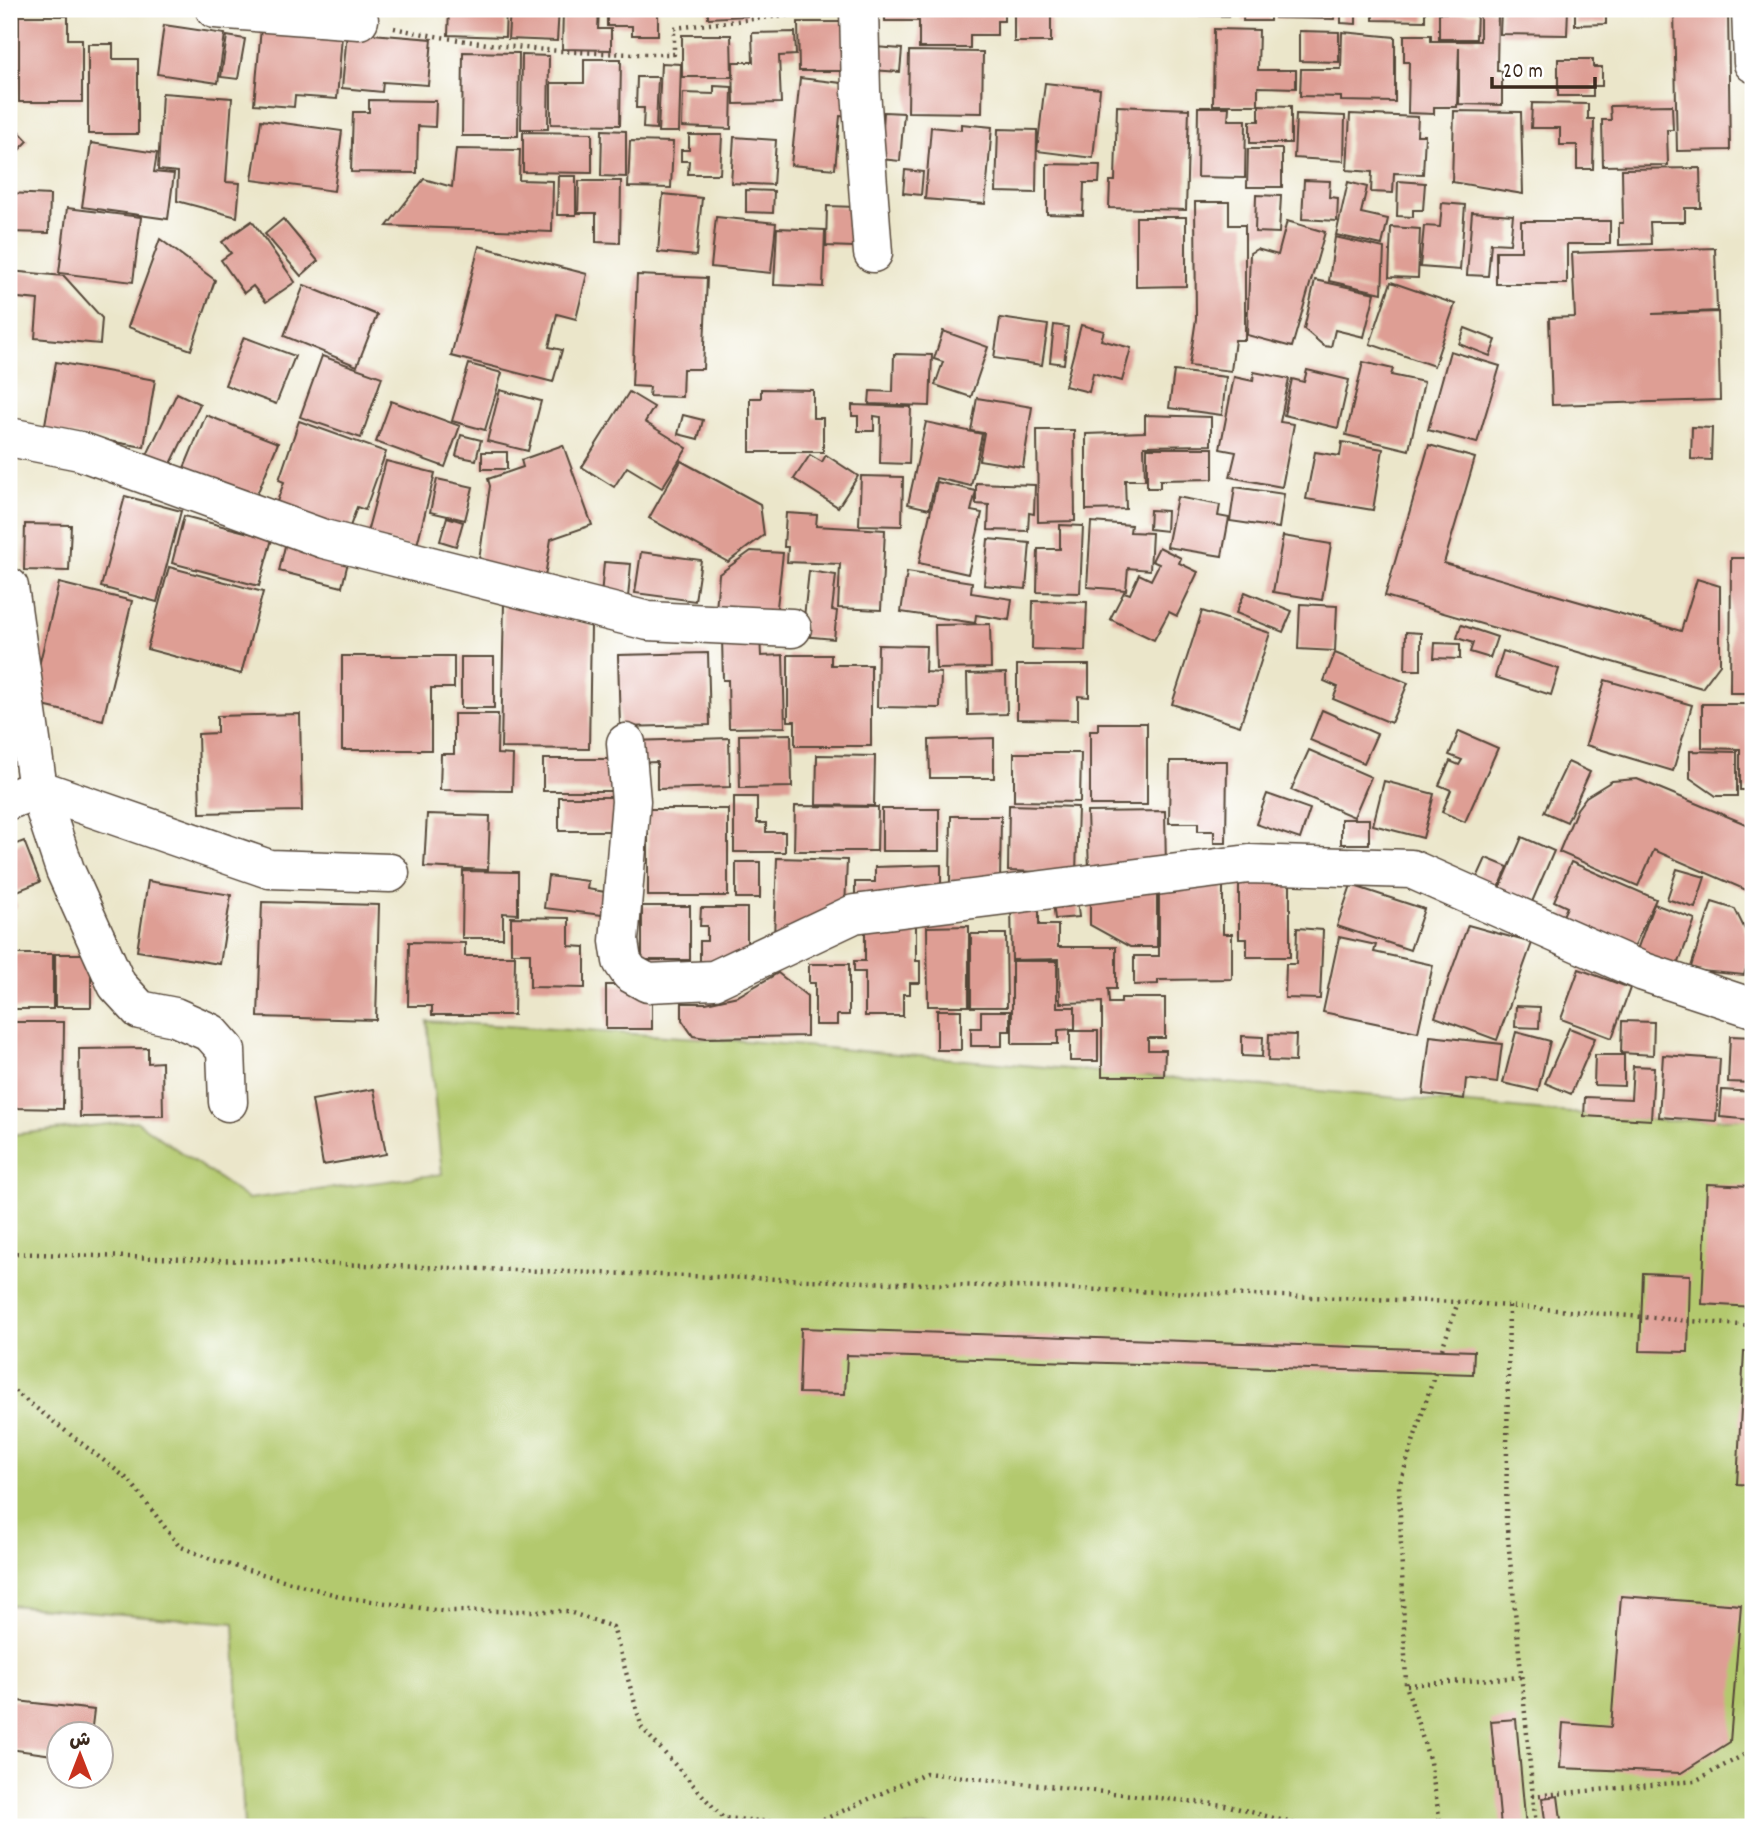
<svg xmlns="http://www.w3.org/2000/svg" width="1762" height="1836" font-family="Dekko,'Playpen Sans Arabic',sans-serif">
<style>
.green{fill:#b3c96e;stroke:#777a46;stroke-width:2}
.building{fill:#de9e94}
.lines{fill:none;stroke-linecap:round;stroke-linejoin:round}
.minor-casing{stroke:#554638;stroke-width:41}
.path{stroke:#554638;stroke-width:4.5;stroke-dasharray:2 5;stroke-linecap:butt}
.minor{stroke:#fff;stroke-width:38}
</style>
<rect width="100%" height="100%" fill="#fff"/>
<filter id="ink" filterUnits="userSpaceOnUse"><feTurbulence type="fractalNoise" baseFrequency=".0143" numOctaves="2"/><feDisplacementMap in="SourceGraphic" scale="14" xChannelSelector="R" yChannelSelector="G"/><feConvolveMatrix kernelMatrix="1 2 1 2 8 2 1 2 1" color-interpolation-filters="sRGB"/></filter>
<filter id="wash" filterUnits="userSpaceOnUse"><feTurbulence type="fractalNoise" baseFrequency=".00686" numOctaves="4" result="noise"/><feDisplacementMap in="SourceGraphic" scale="28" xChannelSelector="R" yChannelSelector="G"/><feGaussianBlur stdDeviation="1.57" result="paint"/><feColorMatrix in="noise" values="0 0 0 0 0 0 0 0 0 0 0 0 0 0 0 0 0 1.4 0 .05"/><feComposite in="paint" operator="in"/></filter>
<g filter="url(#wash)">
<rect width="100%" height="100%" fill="#ebe6ca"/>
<polygon class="green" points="427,1021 746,1041 1664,1121 1753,1118 1753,1827 244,1827 234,1623 9,1605 9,1135 136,1121 248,1199 442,1174"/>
<g id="blocks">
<g class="building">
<polygon points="449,9 506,9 505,37 448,35"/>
<polygon points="510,9 559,9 557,41 508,39"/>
<polygon points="563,9 599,9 598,29 611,29 611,50 562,49"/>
<polygon points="607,9 658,9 658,35 632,35 632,26 607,26"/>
<polygon points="708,9 747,9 747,16 708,18"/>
<polygon points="885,9 1004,9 1004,21 997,21 997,35 970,35 970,48 919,48 919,21 885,21"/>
<rect x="1014" y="9" width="37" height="33"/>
<polygon points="1184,9 1229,9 1229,16 1184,15"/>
<polygon points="1244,9 1270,9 1270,21 1243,21"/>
<polygon points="1276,9 1335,9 1334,19 1275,18"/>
<polygon points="1341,9 1367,9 1367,12 1356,12 1356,24 1341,23"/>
<polygon points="1373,9 1425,9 1425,21 1373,20"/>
<polygon points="1480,9 1498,10 1497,71 1502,71 1502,105 1459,104 1459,47 1457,107 1434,107 1434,114 1408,113 1409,62 1404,62 1404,35 1431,35 1431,41 1480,41"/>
<polygon points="1501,9 1568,9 1567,35 1500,34"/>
<polygon points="1575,9 1606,9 1606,24 1575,25"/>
<polygon points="1674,9 1728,9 1730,150 1677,151"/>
<polygon points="1439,13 1477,13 1476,39 1439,39"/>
<polygon points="19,16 68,16 68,39 82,39 82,102 19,102"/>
<polygon points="798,22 847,22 848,71 799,71"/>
<polygon points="164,25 225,34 218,83 157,74"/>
<polygon points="261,28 342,35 337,99 295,96 294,107 254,104"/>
<polygon points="1214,29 1259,30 1258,70 1296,70 1296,88 1258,87 1258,105 1213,105"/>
<polygon points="1299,31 1339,32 1339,62 1299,61"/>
<polygon points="347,32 432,39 428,85 383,82 382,92 342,88"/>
<polygon points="795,32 796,55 779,56 781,103 734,104 733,62 753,62 752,33"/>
<polygon points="1342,32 1395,37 1395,102 1341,101 1341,97 1300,96 1301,69 1341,69"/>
<polygon points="682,35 731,35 732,77 682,77"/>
<polygon points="227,36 245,39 238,79 221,77"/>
<polygon points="88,44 113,44 113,59 138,59 138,134 88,134"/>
<polygon points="874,47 902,49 900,72 872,70"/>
<polygon points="909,51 983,52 982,113 908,112"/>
<polygon points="463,52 519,53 518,136 462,136"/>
<polygon points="522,55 549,56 548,129 521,129"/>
<polygon points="584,59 621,59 620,125 551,124 551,83 584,83"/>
<polygon points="1558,59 1593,59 1593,67 1602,67 1602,86 1593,86 1593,96 1558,96"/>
<polygon points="661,63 681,64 679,132 658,132"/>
<polygon points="637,77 658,77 656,129 643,128 644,108 636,108"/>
<polygon points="800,78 858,85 855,117 840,116 835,169 791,165"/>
<polygon points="1045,83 1100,89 1093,158 1037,151"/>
<polygon points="714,86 732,87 731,129 682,127 683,93 714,94"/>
<polygon points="162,93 232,98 226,182 240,183 237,217 177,201 178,172 158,170"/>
<polygon points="369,100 436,101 435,127 418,126 417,173 351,172 353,112 369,112"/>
<polygon points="1532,103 1588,104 1588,119 1594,119 1593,169 1577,169 1577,145 1560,145 1560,128 1531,128"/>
<polygon points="1259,105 1291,106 1291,143 1250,143 1250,121 1259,121"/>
<polygon points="1672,105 1673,130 1667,130 1668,165 1603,166 1602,120 1611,120 1610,106"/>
<polygon points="1117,106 1189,109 1186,210 1109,208 1110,181 1115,181"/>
<polygon points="1198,107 1229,107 1228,120 1246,120 1245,178 1197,177"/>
<polygon points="1454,111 1521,112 1523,194 1452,182"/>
<polygon points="884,112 904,113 900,161 881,159"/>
<polygon points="1296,114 1345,116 1344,161 1294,158"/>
<polygon points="1350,114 1418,117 1417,135 1425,135 1423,174 1394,173 1393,193 1371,192 1372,172 1347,170"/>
<polygon points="261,120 342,131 334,191 252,180"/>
<polygon points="9,121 28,141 9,160"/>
<polygon points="961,124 992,127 985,204 925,199 931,127 961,130"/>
<polygon points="998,129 1037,130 1036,193 996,192"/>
<polygon points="602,130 626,131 626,177 601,176"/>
<polygon points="523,132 592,133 592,173 523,172"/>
<polygon points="689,135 722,135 720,174 688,174 689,161 681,161 681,150 689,150"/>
<polygon points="734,137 776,140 773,185 731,183"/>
<polygon points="630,141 673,142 671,188 628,187"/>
<polygon points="91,143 157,153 154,172 174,174 168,219 82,207"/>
<polygon points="456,149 520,150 519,180 553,181 552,232 387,226 424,179 452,187"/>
<polygon points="1248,149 1282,149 1282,187 1247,187"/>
<polygon points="1047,164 1100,165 1099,183 1084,183 1083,215 1047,214"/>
<polygon points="1700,168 1701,208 1685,208 1685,222 1650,222 1651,244 1619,245 1619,223 1623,223 1622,169"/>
<polygon points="905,170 923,172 921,195 903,193"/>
<polygon points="558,176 576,176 576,215 557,215"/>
<polygon points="1304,180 1330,181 1329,197 1338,198 1337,221 1302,219"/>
<polygon points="579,181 621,181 620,243 596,242 596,213 578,213"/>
<polygon points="1398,181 1425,183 1423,210 1413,210 1413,217 1397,216"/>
<polygon points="1348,182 1367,187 1361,213 1388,219 1382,245 1336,235"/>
<polygon points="746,190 774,191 773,213 746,212"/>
<polygon points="9,193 50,195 49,233 9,232"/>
<polygon points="663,194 702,198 696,256 658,252"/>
<polygon points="1256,195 1281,196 1279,233 1255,232"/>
<polygon points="1195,202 1229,202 1229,225 1245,225 1245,340 1235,340 1231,371 1189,366 1196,319"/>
<polygon points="1442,203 1465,205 1460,270 1420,267 1424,226 1440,227"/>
<polygon points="827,206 856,207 854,247 826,246"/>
<polygon points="67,208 141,217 133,282 59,273"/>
<polygon points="1472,212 1513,215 1510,244 1491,243 1488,276 1467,275"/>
<polygon points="716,217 776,223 771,273 711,267"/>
<polygon points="1136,217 1186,217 1186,286 1136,287"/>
<polygon points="283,219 318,261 301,276 265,234"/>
<polygon points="252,221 295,282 266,302 253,286 244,293 221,260 231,253 222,242"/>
<polygon points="1287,221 1325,232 1292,347 1247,335 1250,253 1257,249 1278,255"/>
<polygon points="1521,221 1610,221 1610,244 1567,244 1567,284 1496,284 1496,251 1521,251"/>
<polygon points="1391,227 1420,229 1418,278 1389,277"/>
<polygon points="777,228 825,230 823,287 774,285"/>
<polygon points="1335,237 1384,248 1382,293 1329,281"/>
<polygon points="160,239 215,280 191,350 128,327"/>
<polygon points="479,246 587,274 576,319 557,314 549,347 562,350 553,382 451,356"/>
<polygon points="1715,248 1717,311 1652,314 1718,312 1720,400 1552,405 1549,318 1575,317 1572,253"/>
<polygon points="9,271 64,276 102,318 100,344 35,338 38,300 9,297"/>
<polygon points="637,275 707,278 703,369 683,369 682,397 649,396 650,387 632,386"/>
<polygon points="1315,280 1375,293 1364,337 1335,330 1331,347 1324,346 1304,329"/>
<polygon points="1391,282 1455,304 1434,366 1370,344"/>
<polygon points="304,285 377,315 357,366 284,336"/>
<polygon points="1000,318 1048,325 1042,365 994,358"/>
<polygon points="1054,325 1068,327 1064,364 1050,362"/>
<polygon points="1081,325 1104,331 1101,340 1131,348 1122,381 1093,373 1089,392 1065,386"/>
<polygon points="1465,328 1496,340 1490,356 1459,344"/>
<polygon points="943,331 988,347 971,397 935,385 943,362 934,359"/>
<polygon points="244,337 295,356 276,404 225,385"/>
<polygon points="1450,351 1500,366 1477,443 1428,430"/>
<polygon points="894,354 932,355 930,406 869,404 870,391 893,392"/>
<polygon points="322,356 382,377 361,438 300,417"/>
<polygon points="56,362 155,380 144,447 44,430"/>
<polygon points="1363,362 1393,369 1391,375 1424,382 1409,450 1346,435"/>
<polygon points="469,364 502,373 485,430 452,421"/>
<polygon points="1307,370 1349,380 1338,428 1284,415 1292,379 1304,382"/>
<polygon points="1174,371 1226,377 1222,415 1169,408"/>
<polygon points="1254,372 1289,379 1280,422 1294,424 1282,487 1230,477 1236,452 1220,449 1234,377 1253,381"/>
<polygon points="761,389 813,390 813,418 823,418 823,452 750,452 750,398 761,398"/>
<polygon points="500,390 541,401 528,451 487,441"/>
<polygon points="629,392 654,407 645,422 687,448 662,488 627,467 614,487 582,467"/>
<polygon points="177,393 200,404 167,472 144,461"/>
<polygon points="977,398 1032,407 1023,467 979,460 984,433 971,431"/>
<polygon points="391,401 460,426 445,467 376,442"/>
<polygon points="852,405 911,407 909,464 880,463 881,417 874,416 874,431 858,431 858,416 852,416"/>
<polygon points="206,415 278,443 254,502 182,473"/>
<polygon points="683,415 703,420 698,439 678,434"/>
<polygon points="1145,415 1211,417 1211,445 1144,446 1145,480 1125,480 1126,509 1086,510 1086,434 1145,432"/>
<polygon points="299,421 386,452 365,510 357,507 347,535 274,510 284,482 279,480"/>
<polygon points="926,422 982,434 971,486 936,478 929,509 908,504"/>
<polygon points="1692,427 1712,428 1711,460 1691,459"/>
<polygon points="1037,430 1074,430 1075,521 1038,522"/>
<polygon points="461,435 481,440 476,460 456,456"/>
<polygon points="1342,442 1383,449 1373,510 1306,499 1315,452 1340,456"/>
<polygon points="563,445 592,525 551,539 544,583 477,573 490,486 488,479 523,467 521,460"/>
<polygon points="1429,445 1475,458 1444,563 1681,631 1697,579 1720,586 1720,664 1702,688 1385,596"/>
<polygon points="1147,448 1213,448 1213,479 1160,480 1160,488 1147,488"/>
<rect x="482" y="452" width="25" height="17"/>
<polygon points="810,455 822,462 826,455 858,476 838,507 794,479"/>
<polygon points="386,461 435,473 416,549 366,536"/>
<polygon points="681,461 760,504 764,535 728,562 649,518"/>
<polygon points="861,476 903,477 902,526 859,525"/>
<polygon points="437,479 473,487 465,520 430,512"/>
<polygon points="937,482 976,491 971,511 982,513 968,574 919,563"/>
<polygon points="976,483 1035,485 1034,514 1029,513 1028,531 988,530 989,505 976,504"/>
<polygon points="1235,487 1284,494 1279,528 1230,521"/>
<polygon points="125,496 181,511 157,602 101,587"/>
<polygon points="1177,497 1220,505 1218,516 1229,518 1222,556 1167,547"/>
<polygon points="1150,510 1167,511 1166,531 1149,529"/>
<polygon points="786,513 817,515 816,526 885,530 881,610 838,608 840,564 787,562 788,547 784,547"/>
<polygon points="184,516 272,539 259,586 172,563"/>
<polygon points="447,517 463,522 456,546 440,541"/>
<polygon points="1091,522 1131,525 1130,532 1152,533 1150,570 1128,568 1126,590 1087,587"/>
<polygon points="25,524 71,525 69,571 24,570"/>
<polygon points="1060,525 1083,526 1080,593 1037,592 1038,549 1060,549"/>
<polygon points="1283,536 1331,544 1322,600 1273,592"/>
<polygon points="988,539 1030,543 1026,589 984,585"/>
<polygon points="286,542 349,558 342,587 279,571"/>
<polygon points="1159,547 1181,558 1179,563 1198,572 1177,616 1169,612 1154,640 1110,619 1124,592 1130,594 1139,574 1151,580 1159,564 1152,561"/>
<polygon points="751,551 783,553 776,616 716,610 719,574"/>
<polygon points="641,552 701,560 695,601 635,593"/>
<polygon points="1731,558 1753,558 1753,693 1730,693"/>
<polygon points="604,562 631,564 628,598 601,596"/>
<polygon points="169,567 263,592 241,674 147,649"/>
<polygon points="809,571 836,575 832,610 837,611 834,639 802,636"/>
<polygon points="907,572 972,582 971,593 1012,599 1009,620 976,615 975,623 901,612"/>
<polygon points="59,583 132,601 103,720 30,703"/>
<polygon points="1245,592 1292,611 1283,632 1236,613"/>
<polygon points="1033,601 1087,602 1085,651 1032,649"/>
<polygon points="504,602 591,625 589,749 501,748"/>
<polygon points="1300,604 1337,606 1335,651 1298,649"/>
<polygon points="1202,611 1270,633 1240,726 1172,704"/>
<polygon points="990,624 991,668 936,669 935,625"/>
<polygon points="1461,625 1497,637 1490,658 1470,652 1473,643 1457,638"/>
<polygon points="1406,632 1421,633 1421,670 1405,670"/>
<polygon points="760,635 761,656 783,655 785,727 729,728 728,680 723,680 722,636"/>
<polygon points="1435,643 1460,644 1460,659 1434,658"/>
<polygon points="878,645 926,646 925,672 941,673 940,708 877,707"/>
<polygon points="1503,651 1559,669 1551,695 1495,677"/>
<polygon points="708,653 710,725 620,727 618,655"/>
<polygon points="1335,653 1408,683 1391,723 1333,699 1338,687 1324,681"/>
<polygon points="788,655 831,655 831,665 871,665 871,746 795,746 795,721 788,721"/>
<polygon points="342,656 454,656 454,688 431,688 431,750 342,750"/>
<rect x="461" y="657" width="33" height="51"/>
<polygon points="1017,665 1089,665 1089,697 1078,696 1078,720 1017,719"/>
<polygon points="1006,673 1007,714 968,715 967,674"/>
<polygon points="1605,680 1692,705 1673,771 1586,745"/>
<polygon points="1702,704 1753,704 1753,790 1740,790 1740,749 1702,748"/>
<polygon points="1322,710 1377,734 1364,763 1310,740"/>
<polygon points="300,714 302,811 200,813 198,734 217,733 217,716"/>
<polygon points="454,714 498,714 497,754 513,755 512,791 440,790 441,754 454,754"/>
<polygon points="1098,723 1147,723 1147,805 1090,805 1090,731 1098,731"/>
<polygon points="1459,731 1498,748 1465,822 1442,812 1451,790 1439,785 1450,761 1459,765 1462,760 1449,755"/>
<polygon points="791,734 792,787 740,788 739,735"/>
<polygon points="729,738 730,787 657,789 657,762 632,763 632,741"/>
<polygon points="994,738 994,778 930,778 929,740"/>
<polygon points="1309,750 1371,777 1354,817 1291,790"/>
<polygon points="1690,751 1737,752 1737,796 1716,796 1690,778"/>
<polygon points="1014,753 1081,753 1080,802 1014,801"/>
<polygon points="817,755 875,756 874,806 816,805"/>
<rect x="543" y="759" width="79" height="32"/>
<polygon points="1170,761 1227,761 1226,843 1214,843 1214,831 1198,831 1198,823 1169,823"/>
<polygon points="1568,762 1590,772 1567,822 1544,812"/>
<polygon points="1637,779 1753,827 1753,893 1654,850 1638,886 1559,852 1577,809 1586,797 1612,781"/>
<polygon points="1384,781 1434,794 1423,838 1373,825"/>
<polygon points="1267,794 1310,809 1300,839 1256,824"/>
<rect x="559" y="797" width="55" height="34"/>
<polygon points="734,797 757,797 757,823 766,823 766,832 785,832 785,852 734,852"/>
<polygon points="1009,805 1078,807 1076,873 1008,871"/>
<polygon points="795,806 878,807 877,851 794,851"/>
<rect x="648" y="809" width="80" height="87"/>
<rect x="882" y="809" width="57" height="42"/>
<polygon points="1165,811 1166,870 1089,871 1087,812"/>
<polygon points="427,814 490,816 488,870 424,867"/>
<polygon points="951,816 1001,816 1000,884 950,882"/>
<rect x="1341" y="819" width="28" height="25"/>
<polygon points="1522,837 1554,851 1532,902 1500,888"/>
<polygon points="24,841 40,882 12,893 17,907 9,910 9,847"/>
<polygon points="777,858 847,860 845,909 774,938"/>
<polygon points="1486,858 1508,867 1499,888 1477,878"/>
<rect x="736" y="862" width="24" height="36"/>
<polygon points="1571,862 1656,899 1629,958 1558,927 1567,907 1554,901"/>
<polygon points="941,865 941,897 855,900 855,882 875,882 875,867"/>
<polygon points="1677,869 1705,877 1695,908 1667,899"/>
<polygon points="463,871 518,872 518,914 503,913 503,938 462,938"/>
<polygon points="548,876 588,881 587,889 605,892 611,916 544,908"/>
<polygon points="1239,878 1290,878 1290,957 1247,957 1247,939 1239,939"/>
<polygon points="148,881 231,895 220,964 137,951"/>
<polygon points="1159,881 1223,881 1223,934 1232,934 1232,979 1158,980 1158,984 1134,985 1134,956 1159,956"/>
<polygon points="1351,885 1424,909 1410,950 1337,926"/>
<polygon points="1090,889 1157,889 1157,947 1130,947 1090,925"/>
<polygon points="1076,890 1079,917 1055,919 1052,893"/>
<polygon points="262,902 379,905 376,1020 258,1017"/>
<polygon points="1712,902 1735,909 1753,946 1744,975 1690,970"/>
<polygon points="1011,903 1039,903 1039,925 1058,925 1058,947 1116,947 1116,989 1108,989 1109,1003 1121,1003 1121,998 1165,998 1165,1038 1148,1038 1148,1050 1165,1050 1164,1076 1102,1076 1102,1002 1060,1003 1059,959 1012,960"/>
<polygon points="1654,904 1695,919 1675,973 1634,958"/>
<rect x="642" y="906" width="48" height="54"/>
<polygon points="701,908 747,908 747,958 700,966 700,941 707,941 707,926 700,926"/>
<polygon points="511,917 569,918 569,946 585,947 585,988 530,987 530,953 511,953"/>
<polygon points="865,917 916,917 916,961 920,961 920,983 910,983 910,994 903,994 903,1016 865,1016 865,972 854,972 854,961 865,961"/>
<polygon points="1468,925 1532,943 1497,1040 1435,1017"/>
<polygon points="969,926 969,1006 928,1006 927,927"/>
<polygon points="1297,928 1323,930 1320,999 1285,998 1286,964 1296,964"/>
<polygon points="971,934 1006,934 1007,1007 971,1007"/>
<polygon points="1339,937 1376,945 1374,952 1433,965 1418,1032 1323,1012"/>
<polygon points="409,942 465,943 465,956 515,956 514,1015 432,1015 432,1006 408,1006"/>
<rect x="11" y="954" width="42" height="55"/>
<rect x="55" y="954" width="36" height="53"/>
<polygon points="1012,961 1057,961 1057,1007 1075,1007 1075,1029 1058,1030 1058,1044 1012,1044"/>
<polygon points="809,964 849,964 849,1015 837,1015 837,1025 815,1025 815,983 809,983"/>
<polygon points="1579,969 1630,988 1612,1038 1561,1019"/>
<polygon points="778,973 807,996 807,1036 706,1038 693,1036 682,1020 682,1003 706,1003 738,996"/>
<rect x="606" y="985" width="46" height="44"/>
<polygon points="1516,1006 1540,1007 1539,1028 1515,1027"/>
<rect x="937" y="1010" width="24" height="40"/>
<polygon points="981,1011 1010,1011 1010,1031 1002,1031 1002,1046 971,1046 971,1028 981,1028"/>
<polygon points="1622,1021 1654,1022 1653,1055 1621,1053"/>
<polygon points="9,1022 64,1022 63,1109 13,1108 13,1096 9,1096"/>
<polygon points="1569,1028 1595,1038 1571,1094 1545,1083"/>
<rect x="1070" y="1031" width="28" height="30"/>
<polygon points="1516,1032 1550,1041 1538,1091 1503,1083"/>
<polygon points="1269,1034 1296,1035 1295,1062 1268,1061"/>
<polygon points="1242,1036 1263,1037 1262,1057 1242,1056"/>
<polygon points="1430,1036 1502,1044 1497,1083 1466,1079 1464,1099 1423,1094"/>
<polygon points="1730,1036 1753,1037 1753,1083 1728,1082"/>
<polygon points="148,1048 148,1063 162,1062 163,1116 80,1117 79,1049"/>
<polygon points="1595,1055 1624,1055 1624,1086 1594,1085"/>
<polygon points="1663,1055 1720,1059 1716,1121 1659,1117"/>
<polygon points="1633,1066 1654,1067 1651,1120 1584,1116 1585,1097 1631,1099"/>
<polygon points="374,1089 386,1154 323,1165 312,1100"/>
<polygon points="1722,1090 1753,1092 1753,1120 1720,1117"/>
<polygon points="1707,1184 1753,1186 1753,1307 1702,1304"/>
<polygon points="1643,1273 1690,1275 1688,1352 1640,1351"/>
<polygon points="801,1328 1474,1351 1473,1374 847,1355 845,1394 799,1393"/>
<polygon points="1744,1351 1753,1351 1753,1485 1737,1484"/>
<polygon points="1621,1596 1741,1605 1730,1742 1681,1773 1560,1768 1563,1723 1611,1727"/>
<polygon points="9,1700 94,1710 91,1734 60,1734 60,1756 9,1749"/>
<polygon points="1516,1719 1526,1827 1501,1827 1491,1721"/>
<polygon points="1558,1796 1562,1827 1546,1827 1542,1798"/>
</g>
</g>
</g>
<g filter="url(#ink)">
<use href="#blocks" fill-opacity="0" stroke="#554638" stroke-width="2"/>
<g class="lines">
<g class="minor-casing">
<g id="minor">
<polyline points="215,9 359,20"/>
<polyline points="859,9 861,91 873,253"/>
<polyline points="1751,9 1753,63"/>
<polyline points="9,437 80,451 324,539 648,621 792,628"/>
<polyline points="9,587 38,789 65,870 117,985 140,1010 175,1017 211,1033 226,1050 228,1102"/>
<polyline points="626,743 631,801 619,941 622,961 630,973 648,983 714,980 854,914 1249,864 1411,869 1644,972 1753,1008"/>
<polyline points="9,800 38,789 269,869 390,873"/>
</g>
</g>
<g class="path">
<path d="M394,28c93,20 186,27 280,26v-26l151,-17"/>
<polyline points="9,1253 1458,1302 1753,1326"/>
<polyline points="1509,1306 1506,1518 1536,1827"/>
<polyline points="1442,1349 1458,1302"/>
<polyline points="1435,1373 1399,1486 1406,1685 1430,1762 1441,1827"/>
<polyline points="9,1387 130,1481 179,1546 213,1560 343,1597 442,1611 566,1611 613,1627 642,1728 723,1818 812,1825 926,1773 1225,1805 1307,1827"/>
<polyline points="1407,1685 1521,1677"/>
<polyline points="1532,1796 1695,1781 1753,1750"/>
</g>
<use href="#minor" class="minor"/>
</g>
</g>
<rect width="1762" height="1836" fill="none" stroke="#fff" stroke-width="35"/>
<g transform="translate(80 1755)"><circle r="33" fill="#ffffff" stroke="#b1aaa5" stroke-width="2"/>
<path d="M0-5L12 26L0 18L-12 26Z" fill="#c8321e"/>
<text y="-10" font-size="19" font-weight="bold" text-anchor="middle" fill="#3b2a1e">ش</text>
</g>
<path d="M1492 77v10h103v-10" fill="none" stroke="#3b2a1e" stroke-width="3.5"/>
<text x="1503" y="77" font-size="21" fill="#3b2a1e" stroke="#ffffff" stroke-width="5" paint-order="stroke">20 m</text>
</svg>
